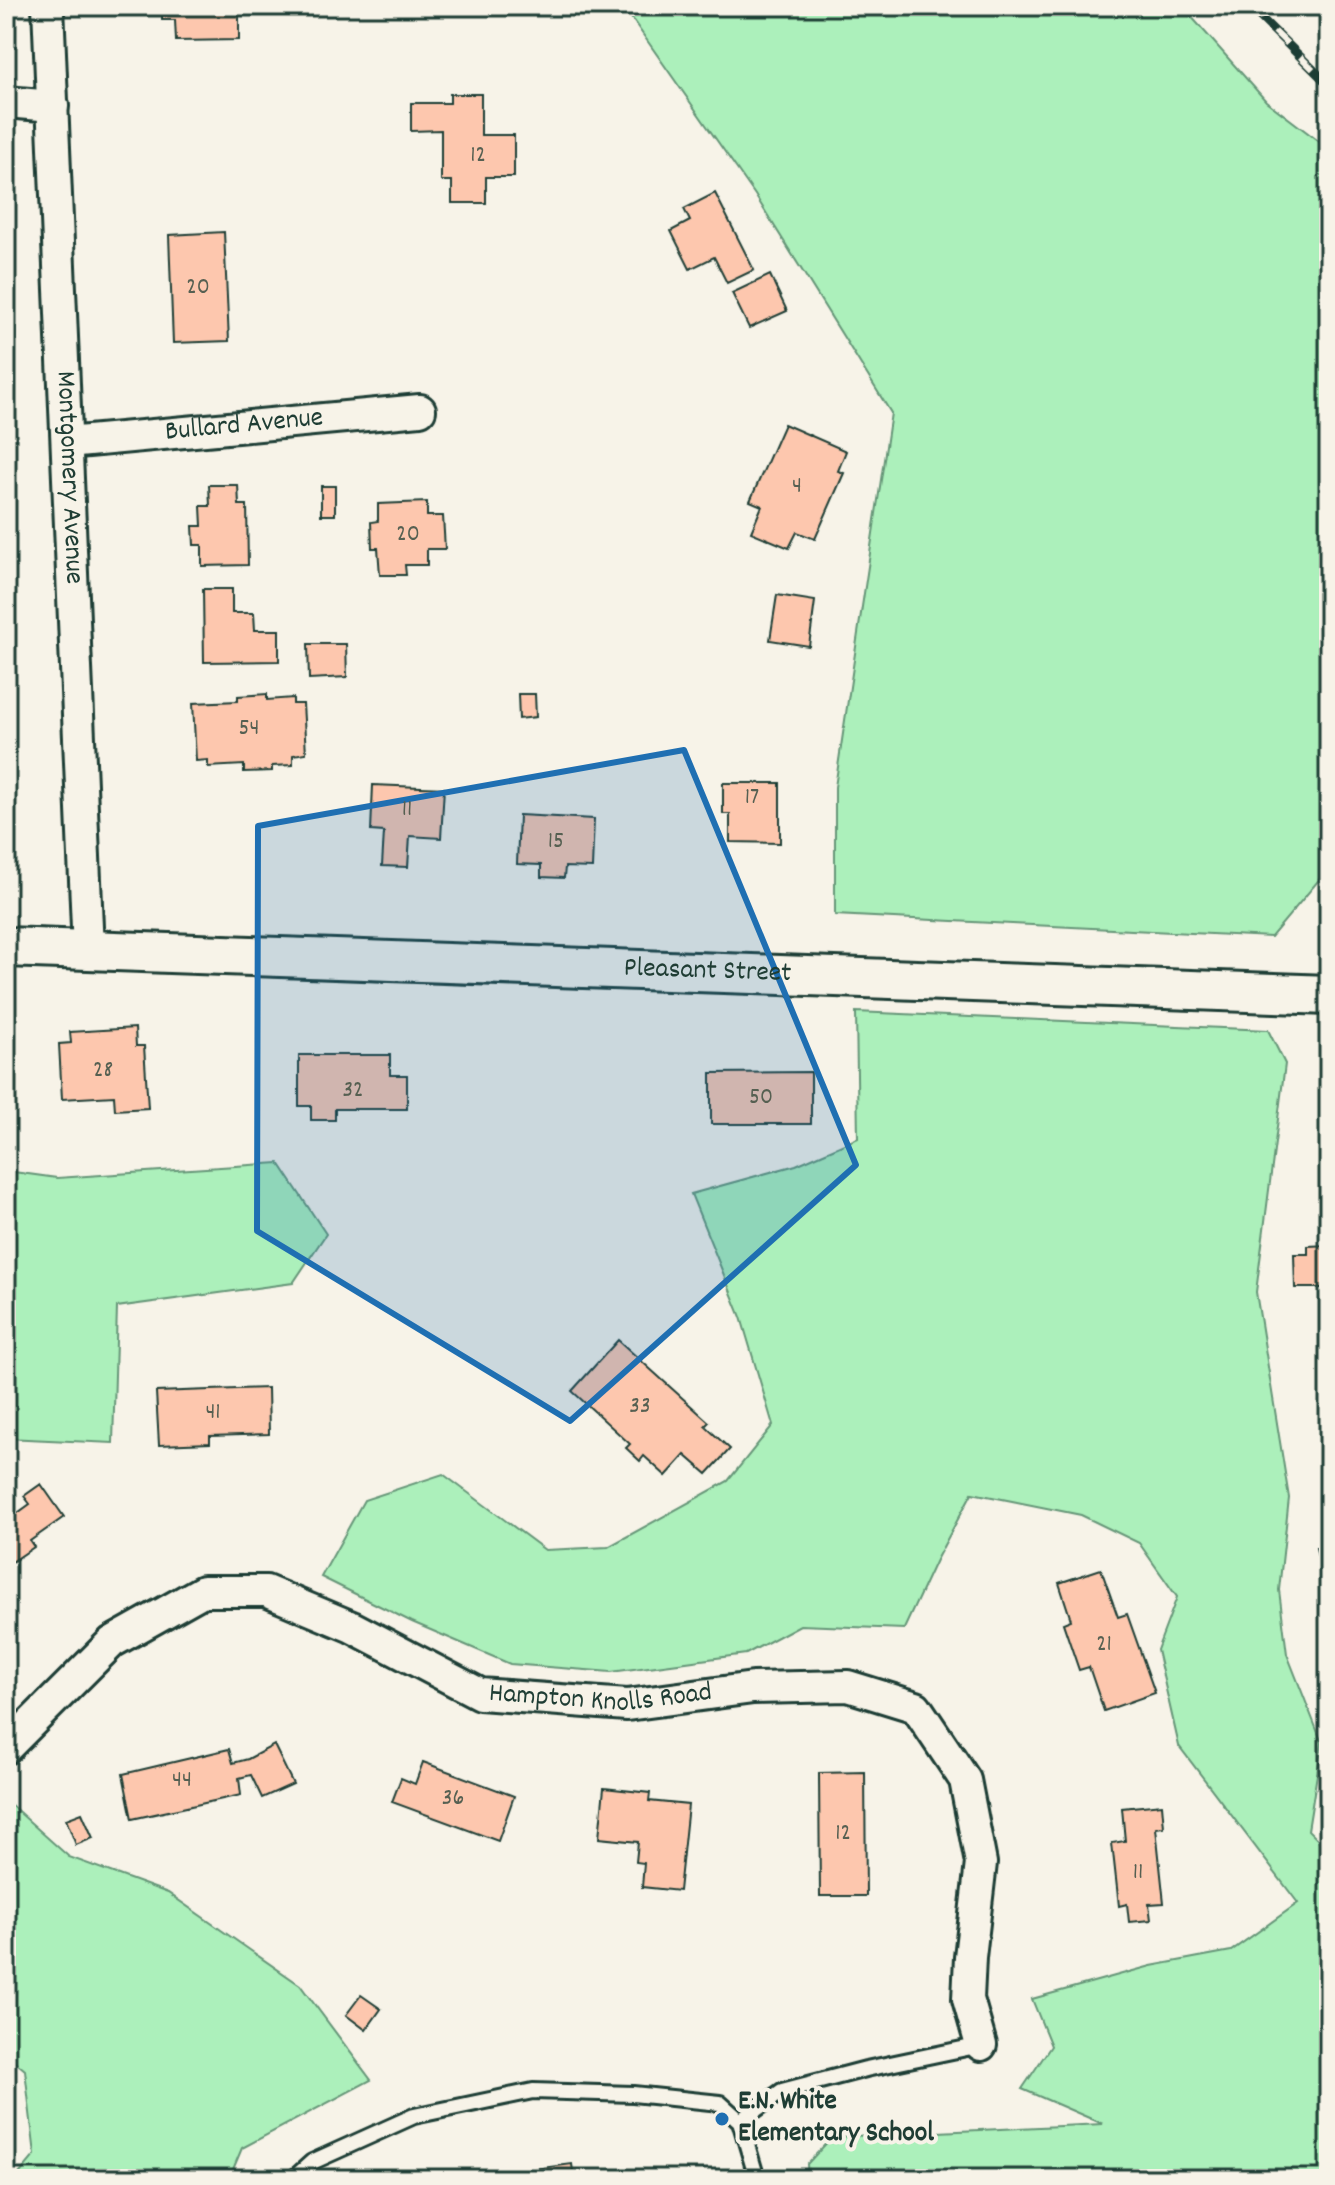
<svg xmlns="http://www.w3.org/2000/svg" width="1335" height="2185" font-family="Dekko,sans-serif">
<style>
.green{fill:#acf0bb;stroke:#669678;stroke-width:2}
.building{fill:#fdc7ae;stroke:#1f3d34;stroke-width:2}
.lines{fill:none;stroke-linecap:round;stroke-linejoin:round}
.service-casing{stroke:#1f3d34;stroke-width:20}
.minor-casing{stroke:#1f3d34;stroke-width:36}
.tertiary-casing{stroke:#1f3d34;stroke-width:44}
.service{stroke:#f7f3e8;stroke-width:14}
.minor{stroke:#f7f3e8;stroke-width:30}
.tertiary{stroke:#f7f3e8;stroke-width:38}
.rail-casing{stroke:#1f3d34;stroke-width:9}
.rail{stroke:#f7f3e8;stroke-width:6;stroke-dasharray:18;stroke-linecap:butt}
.marked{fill:#1f6fb2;fill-opacity:0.2;stroke:#1f6fb2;stroke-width:6;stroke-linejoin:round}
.poi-dot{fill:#1f6fb2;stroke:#f7f3e8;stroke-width:3}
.labels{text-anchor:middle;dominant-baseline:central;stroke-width:8;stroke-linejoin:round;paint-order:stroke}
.number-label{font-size:24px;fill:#566052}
.street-label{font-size:28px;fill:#1f3d34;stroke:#f7f3e8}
.poi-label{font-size:28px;font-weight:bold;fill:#1f3d34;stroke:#f7f3e8;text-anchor:start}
</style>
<rect width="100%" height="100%" fill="#f7f3e8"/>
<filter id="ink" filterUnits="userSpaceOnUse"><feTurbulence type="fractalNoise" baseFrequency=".0125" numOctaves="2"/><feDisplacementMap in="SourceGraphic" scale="16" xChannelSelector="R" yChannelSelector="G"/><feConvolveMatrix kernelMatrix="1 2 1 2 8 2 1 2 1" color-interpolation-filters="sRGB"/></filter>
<g filter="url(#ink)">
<g class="green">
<polygon points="623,6 1182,6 1266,101 1329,149 1329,868 1271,937 835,915 835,787 891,413 755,195"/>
<polygon points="856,1012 1268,1030 1285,1064 1256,1292 1289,1498 1279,1590 1287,1654 1322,1743 1308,1830 1329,1851 1329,2179 808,2179 807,2164 832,2137 1103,2124 1022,2089 1051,2046 1032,1999 1151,1966 1231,1951 1298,1903 1179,1746 1157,1650 1177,1597 1139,1543 1081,1515 972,1493 936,1560 904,1629 800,1625 746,1654 611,1672 510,1664 412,1622 321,1577 364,1500 443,1474 545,1550 608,1547 728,1481 773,1425 741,1317 691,1194 796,1165 858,1138"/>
<polygon points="279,1163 326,1234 293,1283 117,1307 113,1443 6,1438 6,1171 57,1178"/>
<polygon points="11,1805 69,1857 168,1893 300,1985 371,2080 242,2148 229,2179 15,2179 35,2155 25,2070 6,2054 6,1811"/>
</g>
<g class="building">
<polygon points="162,6 223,6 223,11 239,11 239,40 176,41 175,20 162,20"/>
<polygon points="450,94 481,94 481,135 514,135 514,177 486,177 486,203 452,203 452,181 441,181 441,130 411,131 411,103 450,103"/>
<polygon points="715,193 754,270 727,283 714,257 690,269 671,231 690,221 684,209"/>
<polygon points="224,232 229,341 173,343 169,235"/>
<polygon points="770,275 787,311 749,328 732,293"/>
<polygon points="784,424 846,451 838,471 844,473 815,539 797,532 789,548 751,532 762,506 750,501"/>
<polygon points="209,485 238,485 239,505 247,505 248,565 202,566 202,545 194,545 193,526 202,526 201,506 210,506"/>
<rect x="321" y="486" width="14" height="29"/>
<polygon points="427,502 427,516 443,516 445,549 427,549 427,565 405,565 406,575 380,575 378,548 372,548 371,522 378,521 378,504"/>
<polygon points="203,589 232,589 232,613 254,613 255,630 279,630 279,661 204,662"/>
<polygon points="777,595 815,601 809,646 770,640"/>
<polygon points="308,644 346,644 347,677 309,679"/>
<polygon points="267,694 267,700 293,698 293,704 303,704 306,753 293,755 293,765 272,766 272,771 244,772 244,765 208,767 208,760 196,761 193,703 238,701 238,696"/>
<polygon points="518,694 535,694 536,717 519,719"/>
<polygon points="723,783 780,783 780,843 730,842 730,814 723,814"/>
<polygon points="373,785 444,788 441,838 410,836 408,867 382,866 384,832 371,831"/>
<polygon points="519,815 594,819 592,868 565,867 564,878 541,877 541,865 517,864"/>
<polygon points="135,1028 136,1046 144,1046 148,1108 115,1110 114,1096 62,1099 59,1044 71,1043 70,1032"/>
<polygon points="299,1055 390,1055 390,1075 407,1075 407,1109 335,1109 335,1120 311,1120 311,1106 299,1106"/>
<polygon points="811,1072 811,1124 711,1124 711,1073"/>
<polygon points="1329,1245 1329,1288 1295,1288 1294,1254 1308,1254 1308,1246"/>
<polygon points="618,1340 709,1422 705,1426 730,1449 707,1474 685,1455 666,1476 644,1456 640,1461 626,1448 630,1444 572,1391"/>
<polygon points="268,1388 269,1434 210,1436 210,1443 159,1445 156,1392"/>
<polygon points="41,1484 64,1517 30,1541 34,1547 6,1566 6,1513 8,1511 12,1517 30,1504 24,1496"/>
<polygon points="1329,1545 1329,1578 1323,1580 1316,1547"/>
<polygon points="1101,1569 1118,1617 1127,1614 1155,1693 1104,1711 1089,1667 1079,1670 1063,1623 1071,1620 1059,1583"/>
<polygon points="274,1745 293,1784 262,1798 251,1775 239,1778 241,1795 132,1819 123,1774 229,1749 233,1763 248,1759"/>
<polygon points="423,1762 514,1796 498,1841 392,1802 401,1778 415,1784"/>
<polygon points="865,1772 866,1896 820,1896 819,1773"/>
<polygon points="604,1788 650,1793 649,1801 688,1805 679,1891 642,1887 644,1863 636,1862 638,1842 599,1838"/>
<polygon points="1162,1804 1164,1827 1156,1828 1164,1903 1149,1904 1151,1920 1129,1922 1127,1904 1119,1906 1112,1843 1125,1841 1122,1808"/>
<polygon points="82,1813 93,1838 76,1845 66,1819"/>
<polygon points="361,1995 381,2009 366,2030 346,2015"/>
<polygon points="572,2164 574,2179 457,2179"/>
</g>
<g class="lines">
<g class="service-casing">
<g id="service">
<polyline points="740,2121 782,2091 866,2069 981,2045"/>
<polyline points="293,2179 312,2162 414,2116 533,2091 633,2094 720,2103 740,2121 757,2179"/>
</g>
</g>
<g class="minor-casing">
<g id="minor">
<path id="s1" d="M48,6l40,945"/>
<polyline points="6,102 53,106"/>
<path id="s2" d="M67,443l353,-33"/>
<path id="s3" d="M6,1748l106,-106 91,-51h63l86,36 128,67 147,11 126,-17 95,-2 68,21 49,73 16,83 -11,94 -2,42 13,46"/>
</g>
</g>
<g class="tertiary-casing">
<g id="tertiary">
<path id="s4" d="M6,947c441,19 882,29 1323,48"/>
</g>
</g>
<use href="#service" class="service"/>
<use href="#minor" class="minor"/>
<use href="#tertiary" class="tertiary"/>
<g class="rail-casing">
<polyline id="rail" points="1249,6 1329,85"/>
</g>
<use href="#rail" class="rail"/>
</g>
</g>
<path class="marked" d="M684,750l172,415 -286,256 -313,-190 1,-405z"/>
<circle class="poi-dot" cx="722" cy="2119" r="8"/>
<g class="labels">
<g class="number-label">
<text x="478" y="156">12</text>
<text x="198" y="288">20</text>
<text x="797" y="487">4</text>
<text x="408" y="535">20</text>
<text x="249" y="729">54</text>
<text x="752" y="798">17</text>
<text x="407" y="810">11</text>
<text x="556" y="842">15</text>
<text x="103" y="1071">28</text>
<text x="353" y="1091">32</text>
<text x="761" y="1098">50</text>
<text x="640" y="1407">33</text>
<text x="213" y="1413">41</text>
<text x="1104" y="1645">21</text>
<text x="182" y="1781">44</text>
<text x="453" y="1799">36</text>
<text x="843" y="1834">12</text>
<text x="1138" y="1873">11</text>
</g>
<g class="street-label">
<text stroke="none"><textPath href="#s2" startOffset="178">Bullard Avenue</textPath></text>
<text stroke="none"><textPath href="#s1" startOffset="472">Montgomery Avenue</textPath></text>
<text stroke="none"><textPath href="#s4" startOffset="702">Pleasant Street</textPath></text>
<text stroke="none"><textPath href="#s3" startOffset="676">Hampton Knolls Road</textPath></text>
</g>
<g class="poi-label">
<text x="738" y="2103">E.N. White<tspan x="738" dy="32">Elementary School</tspan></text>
</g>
</g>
<rect width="1335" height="2185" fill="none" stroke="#f7f3e8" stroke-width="32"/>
<rect x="16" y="16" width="1303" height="2153" fill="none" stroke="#1f3d34" stroke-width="3" filter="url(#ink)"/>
</svg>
